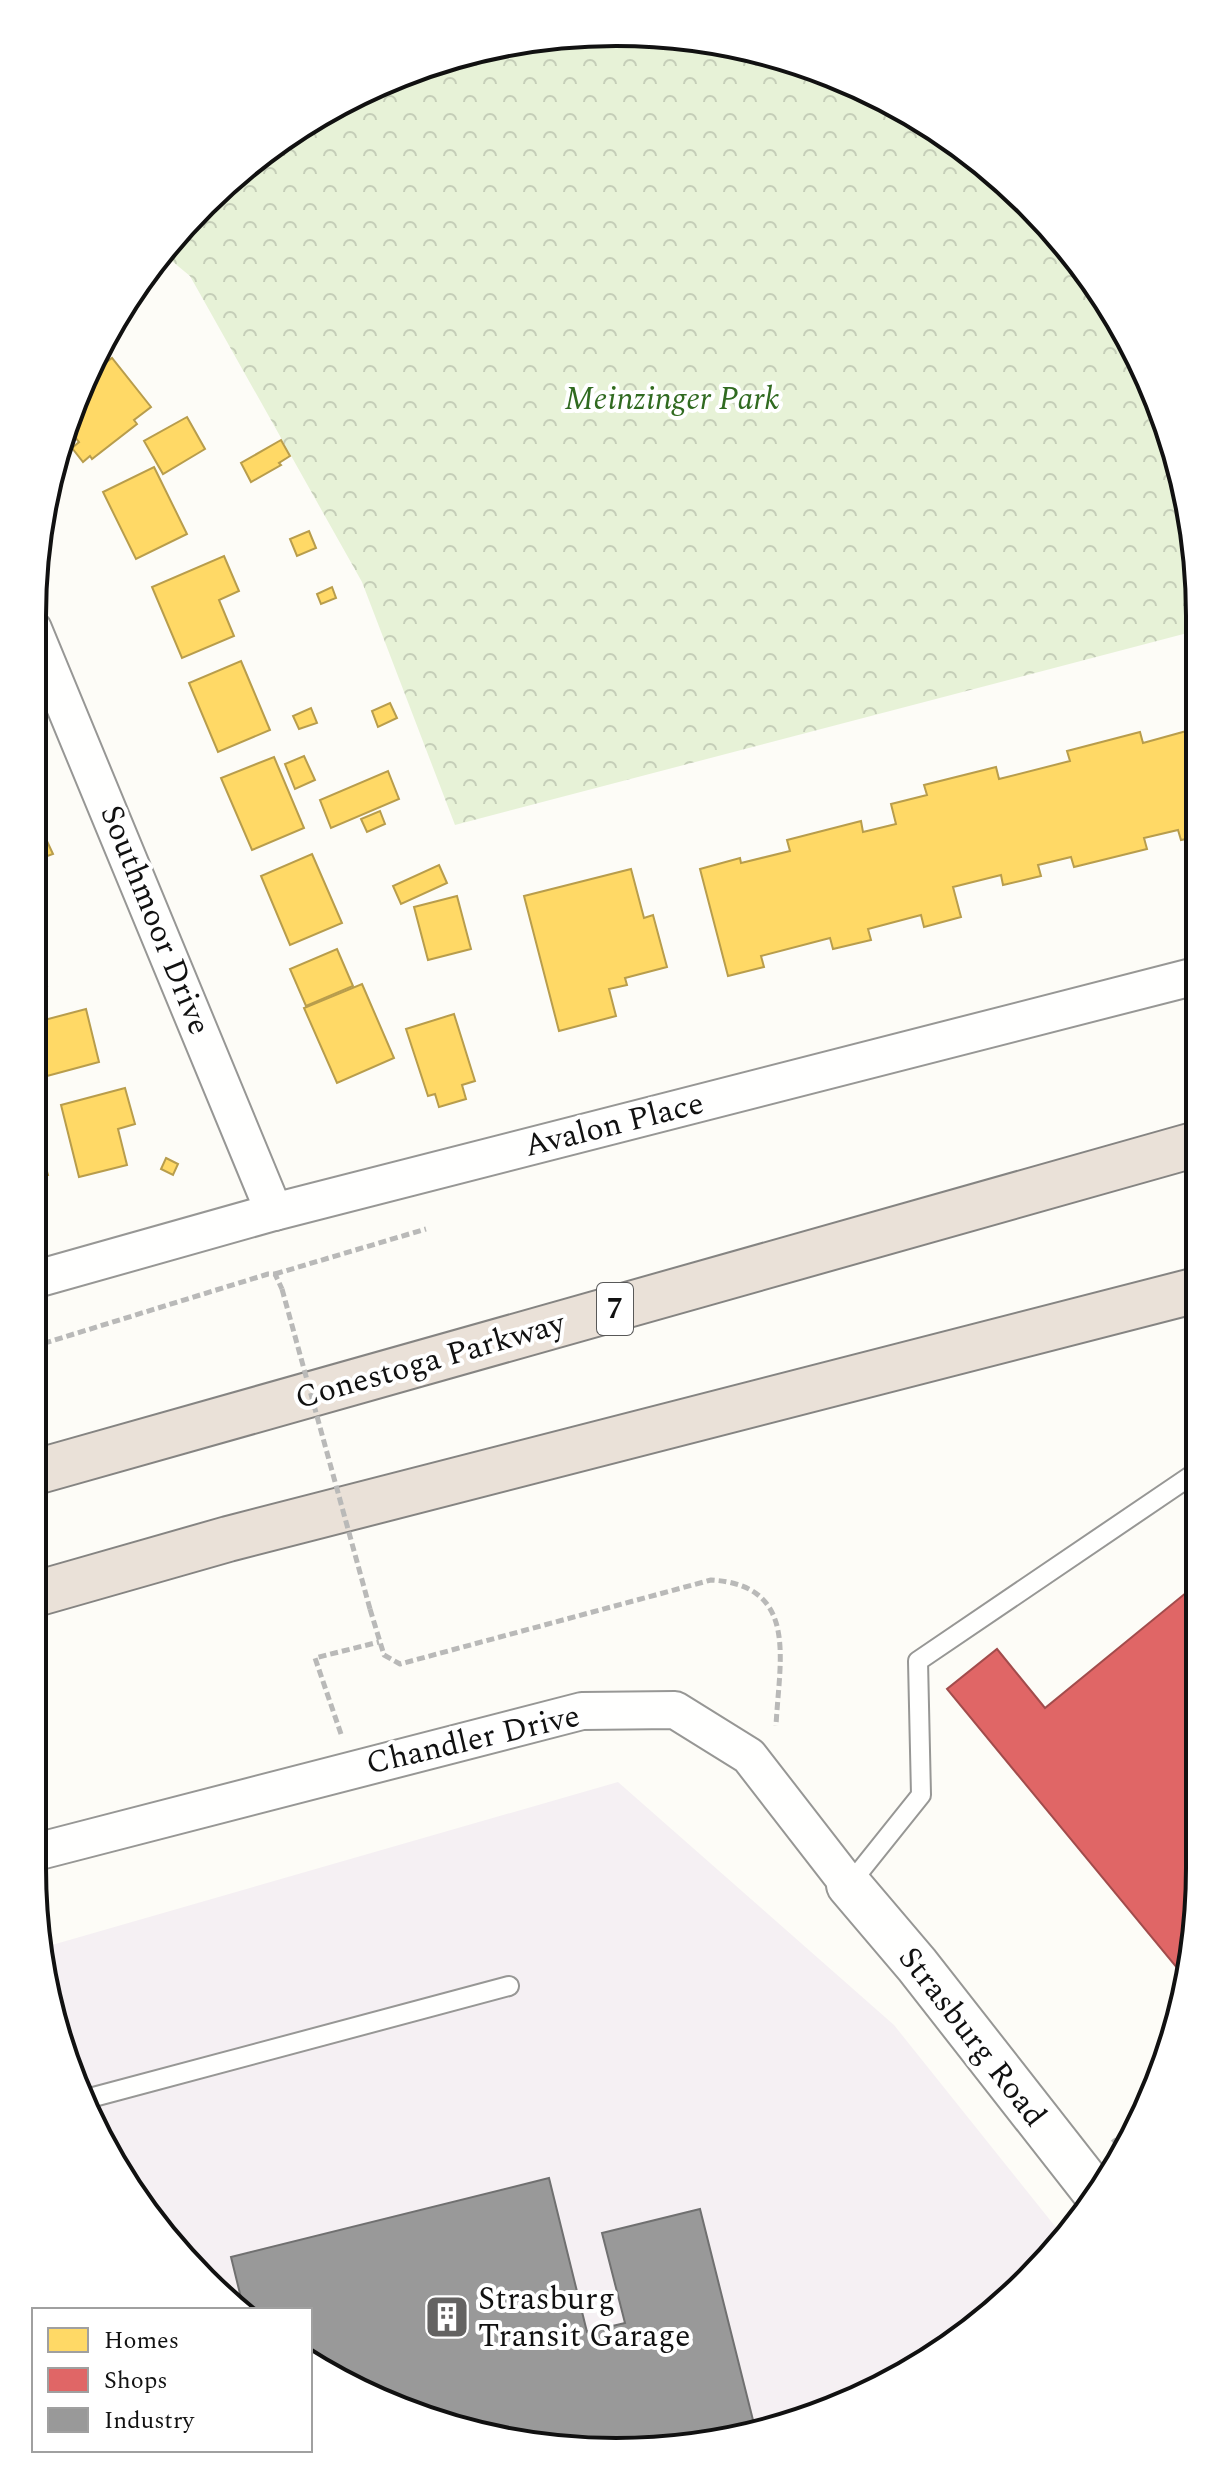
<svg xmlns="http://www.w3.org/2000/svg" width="1232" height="2484" font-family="Spectral,serif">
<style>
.industrial{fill:#f5f0f3}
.park{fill:url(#park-crowns)}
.homes{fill:#ffd966;stroke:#b89d4c;stroke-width:2}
.shops{fill:#e06666;stroke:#a24c4c;stroke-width:2}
.industry{fill:#999;stroke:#707070;stroke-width:2}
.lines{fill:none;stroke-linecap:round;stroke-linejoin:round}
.service-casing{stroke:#979795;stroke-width:22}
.minor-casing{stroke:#979795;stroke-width:40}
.tertiary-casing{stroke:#979795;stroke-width:48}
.motorway-casing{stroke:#858482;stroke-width:48}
.path{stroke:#b9b9b8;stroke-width:5;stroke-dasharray:8 4;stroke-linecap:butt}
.service{stroke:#fffffe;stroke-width:18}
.minor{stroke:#fffffe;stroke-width:36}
.tertiary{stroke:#fffffe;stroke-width:44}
.motorway{stroke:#eae1d8;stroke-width:44}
.path-bridge{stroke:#b9b9b8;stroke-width:5;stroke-dasharray:8 4;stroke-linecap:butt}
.labels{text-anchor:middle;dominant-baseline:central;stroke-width:8;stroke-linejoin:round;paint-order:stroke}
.shield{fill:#fff;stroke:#585858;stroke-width:2}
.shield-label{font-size:30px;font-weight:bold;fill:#111}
.park-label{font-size:32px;font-style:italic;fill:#306a20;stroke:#fff}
.street-label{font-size:32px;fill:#111;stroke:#fff}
.poi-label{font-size:32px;fill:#111;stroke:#fff;text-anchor:start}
.rim{fill:none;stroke:#111;stroke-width:4}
</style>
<defs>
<pattern id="park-crowns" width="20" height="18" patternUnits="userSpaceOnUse" patternTransform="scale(2)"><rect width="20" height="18" fill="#e7f2d7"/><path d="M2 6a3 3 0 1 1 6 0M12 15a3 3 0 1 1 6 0" fill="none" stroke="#c5ceb8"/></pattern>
</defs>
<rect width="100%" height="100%" fill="#fdfcf7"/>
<polygon class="industrial" points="618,1782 894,2025 1062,2235 1029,2281 874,2392 692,2447 502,2441 310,2310 235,2310 231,2307 153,2224 63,2056 45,1947"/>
<polygon class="park" points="654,33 767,52 874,92 972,153 1080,261 1156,393 1195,540 1195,631 455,825 362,582 190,276 161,252 231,177 324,110 428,63 539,37"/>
<g class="homes">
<polygon points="102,343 107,350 90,363 96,370 112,358 151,407 134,420 137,424 92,459 90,456 83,462 72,448 79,442 66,426 92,358"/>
<polygon points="187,417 205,449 163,474 144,441"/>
<polygon points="281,440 290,456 279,463 281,465 251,482 241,463"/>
<polygon points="154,467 187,534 136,559 103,492"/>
<polygon points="309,531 316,548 297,556 290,539"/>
<polygon points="224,556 239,591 219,600 234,636 182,658 152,587"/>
<polygon points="332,587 336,598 321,604 317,594"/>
<polygon points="241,661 270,730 218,752 189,683"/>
<polygon points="390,703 397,718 378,727 372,711"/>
<polygon points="311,708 317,723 299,729 293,716"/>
<polygon points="1196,723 1196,837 1181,840 1178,830 1144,838 1147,849 1074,867 1071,857 1038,865 1041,876 1003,885 1001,875 953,887 961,917 924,927 921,915 868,929 871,940 833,949 830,938 761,956 764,967 728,976 700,869 740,858 741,863 790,851 787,840 861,821 863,832 896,824 891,804 927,795 924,785 996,767 999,779 1070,761 1067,751 1140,732 1143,743 1190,730 1189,725"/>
<polygon points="304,756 315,780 295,789 285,764"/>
<polygon points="274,757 304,828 252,850 221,778"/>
<polygon points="388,771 399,799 331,828 320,800"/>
<polygon points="380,811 385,824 367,832 361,819"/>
<polygon points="46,839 53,854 42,858 36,844"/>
<polygon points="312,854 342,923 290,945 261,876"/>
<polygon points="439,865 447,883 401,904 393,886"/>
<polygon points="631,869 644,918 653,915 667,967 625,978 627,985 609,989 616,1016 559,1031 524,896"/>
<polygon points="457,896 471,949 428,960 414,907"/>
<polygon points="33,936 47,986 33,990"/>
<polygon points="337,949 353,986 306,1006 290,969"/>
<polygon points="362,984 394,1058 337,1083 304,1008"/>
<polygon points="86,1009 99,1062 47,1076 33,1023"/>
<polygon points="454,1014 475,1081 462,1085 466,1099 439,1107 435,1094 428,1096 406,1029"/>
<polygon points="33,1046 45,1082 33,1086"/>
<polygon points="125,1088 135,1124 118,1129 127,1165 79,1177 61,1105"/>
<polygon points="33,1120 48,1175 33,1180"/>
<polygon points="166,1158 178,1164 173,1175 161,1169"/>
</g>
<polygon class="shops" points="1198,1583 1199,1906 1187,1980 947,1689 997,1649 1045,1708"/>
<polygon class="industry" points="549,2178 587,2332 625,2323 602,2233 700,2209 755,2428 692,2447 502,2441 324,2374 310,2364 310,2310 244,2310 231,2257"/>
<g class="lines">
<g class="service-casing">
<g id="service">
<polyline points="849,1885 921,1795 918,1661 1198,1471"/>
<polyline points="86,2099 509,1986"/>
</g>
</g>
<g class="minor-casing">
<g id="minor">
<polyline points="33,629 274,1212"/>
<polyline points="33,1280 274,1212 1196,976"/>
<polyline points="32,1853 582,1711 675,1710 749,1756 849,1885"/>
</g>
</g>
<g class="tertiary-casing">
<polyline id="tertiary" points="849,1885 917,1965 1094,2191"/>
</g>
<g class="motorway-casing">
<g id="motorway">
<polyline points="32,1473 1197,1144"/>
<polyline points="32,1595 228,1539 1197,1290"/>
</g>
</g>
<g class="path">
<polyline points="275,1274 426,1229"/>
<polyline points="32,1347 268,1274 275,1274 282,1289"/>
<path d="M370,1609l14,46 16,9 311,-84c89,5 68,81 65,146"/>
<polyline points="341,1734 315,1658 379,1642"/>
<polyline points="1113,2139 1122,2151"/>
</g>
<use href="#service" class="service"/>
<use href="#minor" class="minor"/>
<use href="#tertiary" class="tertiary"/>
<use href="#motorway" class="motorway"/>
<polyline class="path-bridge" points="282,1289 370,1609"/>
</g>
<defs>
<g id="building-square" transform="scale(2.3)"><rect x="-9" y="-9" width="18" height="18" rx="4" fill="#646362" stroke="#fff"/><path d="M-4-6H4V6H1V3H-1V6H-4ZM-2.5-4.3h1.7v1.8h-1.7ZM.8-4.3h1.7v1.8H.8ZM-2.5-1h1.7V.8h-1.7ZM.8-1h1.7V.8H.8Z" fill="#fff"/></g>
</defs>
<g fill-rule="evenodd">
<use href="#building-square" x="447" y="2317"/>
</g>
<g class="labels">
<rect class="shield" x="597" y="1283" width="36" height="52" rx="6"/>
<g class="shield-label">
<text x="615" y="1309">7</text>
</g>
<g class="park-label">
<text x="672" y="399">Meinzinger Park</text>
</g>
<g class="street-label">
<text transform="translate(155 920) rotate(68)">Southmoor Drive</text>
<text transform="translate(614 1125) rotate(-14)">Avalon Place</text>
<text transform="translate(430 1361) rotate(-16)">Conestoga Parkway</text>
<text transform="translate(473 1740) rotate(-13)">Chandler Drive</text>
<text transform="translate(972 2037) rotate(52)">Strasburg Road</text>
</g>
<g class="poi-label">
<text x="478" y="2299">Strasburg<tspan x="478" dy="37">Transit Garage</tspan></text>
</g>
</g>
<path d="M0 0H1232V2484H0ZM616 46H616A570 570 0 0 1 1186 616V1868A570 570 0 0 1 616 2438H616A570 570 0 0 1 46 1868V616A570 570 0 0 1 616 46Z" fill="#fff" fill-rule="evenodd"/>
<path class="rim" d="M616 46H616A570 570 0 0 1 1186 616V1868A570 570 0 0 1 616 2438H616A570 570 0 0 1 46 1868V616A570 570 0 0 1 616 46Z"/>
<rect x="32" y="2308" width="280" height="144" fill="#ffffff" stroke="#a0a0a0" stroke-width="2"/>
<rect x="48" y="2328" width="40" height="24" fill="#ffd966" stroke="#a0a0a0" stroke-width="2"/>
<text x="104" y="2348" font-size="24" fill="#111111">Homes</text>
<rect x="48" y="2368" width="40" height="24" fill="#e06666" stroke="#a0a0a0" stroke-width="2"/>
<text x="104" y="2388" font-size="24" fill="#111111">Shops</text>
<rect x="48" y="2408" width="40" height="24" fill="#999999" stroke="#a0a0a0" stroke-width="2"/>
<text x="104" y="2428" font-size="24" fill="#111111">Industry</text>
</svg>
